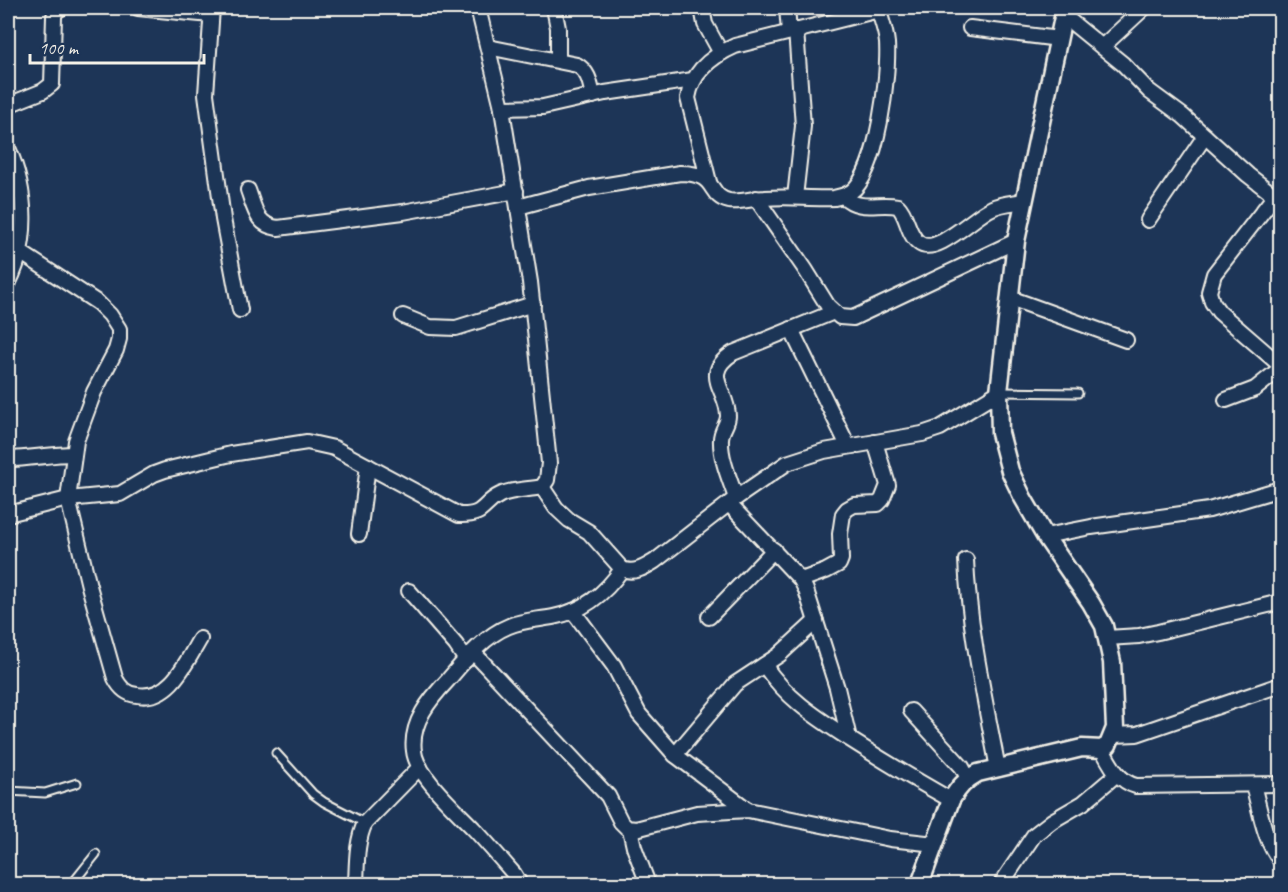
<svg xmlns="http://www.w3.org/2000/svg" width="1288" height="892" font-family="Caveat,sans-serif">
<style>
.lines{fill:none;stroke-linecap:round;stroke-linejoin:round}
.service-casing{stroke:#f4f1e8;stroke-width:11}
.minor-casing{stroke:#f4f1e8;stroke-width:18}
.tertiary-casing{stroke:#f4f1e8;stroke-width:21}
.service{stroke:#1d3557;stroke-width:7}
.minor{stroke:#1d3557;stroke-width:14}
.tertiary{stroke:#1d3557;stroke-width:16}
</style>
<rect width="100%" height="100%" fill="#1d3557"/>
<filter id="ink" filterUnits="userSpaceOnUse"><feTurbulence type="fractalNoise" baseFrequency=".0167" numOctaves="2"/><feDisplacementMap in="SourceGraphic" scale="12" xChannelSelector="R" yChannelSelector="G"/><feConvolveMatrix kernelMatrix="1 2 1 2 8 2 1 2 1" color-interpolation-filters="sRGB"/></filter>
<g filter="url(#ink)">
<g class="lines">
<g class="service-casing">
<g id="service">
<polyline points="999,392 1078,393"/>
<polyline points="276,753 313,794 324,802 365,823"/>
<polyline points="8,791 45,793 77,783"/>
<polyline points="72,884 96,854"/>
</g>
</g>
<g class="minor-casing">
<g id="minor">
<polyline points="138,8 211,15"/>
<polyline points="212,8 206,94 223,219 240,310"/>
<polyline points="554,8 558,28 558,60"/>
<polyline points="702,8 705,24 721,53"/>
<polyline points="787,8 789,32"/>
<polyline points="1064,16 1123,64 1149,91 1183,116 1248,175 1280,200"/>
<polyline points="970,28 1059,39"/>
<path d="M488,47l89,18c12,7 13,18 16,31"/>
<polyline points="1102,47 1144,8"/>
<polyline points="8,105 43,91 52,84 54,17 55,12 61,8"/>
<polyline points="502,108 543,107 605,93 693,80"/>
<path d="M8,148c19,42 22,94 0,136"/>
<path d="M709,182l-21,-84c4,-26 24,-42 47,-52l144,-36"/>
<polyline points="1280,189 1214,274 1209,292 1212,302 1219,312 1280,365"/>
<path d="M248,190c7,19 8,35 30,38l125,-16 113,-21"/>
<path d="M843,196c17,16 34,6 55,10 10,10 9,28 21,37 17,14 56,-28 73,-35 10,-5 22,-5 32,-7"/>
<polyline points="795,197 803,126 796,30"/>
<polyline points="756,198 805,269 828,306 840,317 853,318 1016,241"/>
<path d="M518,207l71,-19 91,-15c39,0 26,23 49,28 11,2 25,-3 36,-3 23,-2 46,1 69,0 6,-1 12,-3 17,-6 27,-20 38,-117 36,-149 -1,-12 -6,-24 -9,-35"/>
<polyline points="1148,220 1205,136"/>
<path d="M20,252l78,51 12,12 9,14v10l-3,11 -22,42 -18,49 -8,58 21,87 26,92c5,10 11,16 22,17 33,6 49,-33 63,-56"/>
<polyline points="1010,298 1126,340"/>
<polyline points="403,316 430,327 456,328 533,304"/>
<polyline points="791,329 848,446"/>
<polyline points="1226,400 1255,389 1280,369"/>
<path d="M8,459c22,0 43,-5 65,-5"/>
<path d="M542,487l14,21 13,12 20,12 33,37c13,5 23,-2 33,-8l81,-63 51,-35 37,-12 98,-17 18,-6 59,-36"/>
<path d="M736,498c-6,-18 -16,-40 -15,-59 0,-9 7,-15 7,-23 0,-26 -28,-41 5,-63l101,-41"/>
<polyline points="729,504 801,580 806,590 837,688 849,738"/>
<path d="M8,514l60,-15 52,-5 34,-20 11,-4 66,-16 76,-12 27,6 125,67c27,1 22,-11 41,-20 12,-6 29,-5 42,-8l5,-7 2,-17 -19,-181 -29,-179 -23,-95"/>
<polyline points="359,534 368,466"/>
<polyline points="1045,536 1091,527 1209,510 1280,489"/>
<path d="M966,560c3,71 19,139 32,209"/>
<polyline points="801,580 826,571 839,564 841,559 840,534 843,514 847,509 854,505 878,504 882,500 888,485 875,442"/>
<polyline points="409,591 456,645 466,660"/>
<polyline points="573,611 614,666 639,714 675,755 748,810"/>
<polyline points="709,617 774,550"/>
<polyline points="1107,638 1139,636 1158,632 1280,602"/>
<polyline points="473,652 608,796 621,822 627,828 636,829 697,813 748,810 890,839 935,844"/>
<path d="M764,665c24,35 52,52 87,75 33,21 66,41 100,60"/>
<polyline points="911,711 962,767 968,778"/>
<polyline points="1113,735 1137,734 1280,685"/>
<path d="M1102,749c9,16 16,32 34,37l144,-2"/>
<polyline points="675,755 735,684 779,655 816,621"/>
<path d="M1253,785c7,24 11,56 27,75"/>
<polyline points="630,829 634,847 648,884"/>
<path d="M356,884c1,-20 0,-42 9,-61l55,-56"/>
<path d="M520,884l-6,-10c-13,-15 -26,-30 -39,-44 -17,-18 -59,-55 -61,-79 -4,-28 16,-52 34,-71 17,-20 36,-44 61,-54 14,-6 29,-6 44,-9 31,-6 52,-23 69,-48"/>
<polyline points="1001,884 1034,835 1052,821 1083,803 1117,774"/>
</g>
</g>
<g class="tertiary-casing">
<path id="tertiary" d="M920,884l31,-84c7,-12 14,-20 27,-27l104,-25 20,1 6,-4 7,-17 -3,-66 -8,-36 -13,-23 -46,-67 -22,-38 -13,-27 -10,-38 -1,-41 17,-151 49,-233"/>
</g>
<use href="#service" class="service"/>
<use href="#minor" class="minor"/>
<use href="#tertiary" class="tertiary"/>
</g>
</g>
<rect width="1288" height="892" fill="none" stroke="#1d3557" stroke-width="30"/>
<rect x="15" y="15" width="1258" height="862" fill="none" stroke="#f4f1e8" stroke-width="2" filter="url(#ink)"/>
<path d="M30 54v9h174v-9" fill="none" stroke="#f4f1e8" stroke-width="3"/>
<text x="39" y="54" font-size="18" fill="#f4f1e8" stroke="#1d3557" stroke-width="4.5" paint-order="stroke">100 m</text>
</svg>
